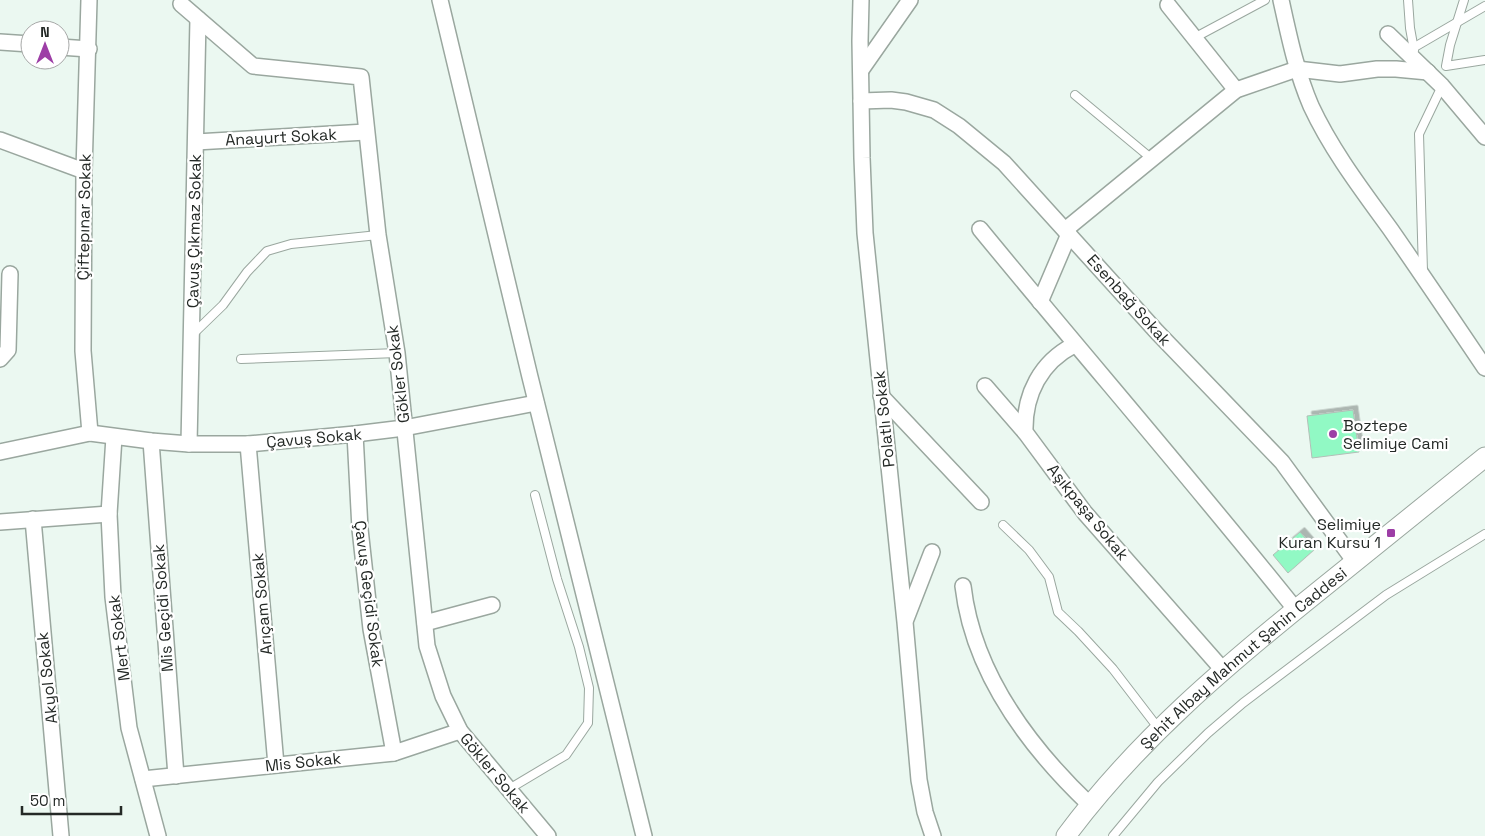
<svg xmlns="http://www.w3.org/2000/svg" width="1485" height="836" font-family="'Space Grotesk',sans-serif">
<style>
.building{fill:#91f9c4;stroke:#b2bfb7;filter:url(#shadow)}
.lines{fill:none;stroke-linecap:round;stroke-linejoin:round}
.service-casing{stroke:#9aa79f;stroke-width:10}
.minor-casing{stroke:#9aa79f;stroke-width:18}
.tertiary-casing{stroke:#9aa79f;stroke-width:21}
.service{stroke:#fff;stroke-width:8}
.minor{stroke:#fff;stroke-width:15}
.tertiary{stroke:#fff;stroke-width:19}
.poi-dot{fill:#9d3ea6;stroke:#fff;stroke-width:2}
.labels{text-anchor:middle;dominant-baseline:central;stroke-width:4.5;stroke-linejoin:round;paint-order:stroke}
.street-label{font-size:16px;fill:#242926;stroke:#fff}
.poi-label{font-size:16px;fill:#242926;stroke:#fff;text-anchor:start}
</style>
<defs>
<filter id="shadow"><feDropShadow dx="4.5" dy="-4.5" stdDeviation="0" flood-color="#0004"/></filter>
</defs>
<rect width="100%" height="100%" fill="#ebf8f1"/>
<g class="building">
<polygon points="1353,410 1359,452 1312,458 1307,416"/>
<polygon points="1300,532 1315,549 1288,573 1273,555"/>
</g>
<g class="lines">
<g class="service-casing">
<g id="service">
<polyline points="1408,0 1410,28 1414,50"/>
<polyline points="1464,0 1450,45 1446,66 1485,60"/>
<polyline points="1194,38 1265,0"/>
<polyline points="1413,48 1485,6"/>
<polyline points="1075,95 1152,159"/>
<polyline points="1423,271 1419,134 1442,86"/>
<polyline points="193,334 223,305 247,272 267,251 291,244 378,235"/>
<polyline points="241,359 397,353"/>
<polyline points="1003,525 1029,550 1049,577 1058,612 1078,631 1113,669 1159,729"/>
<polyline points="509,789 566,755 588,723 589,688 579,647 557,579 535,495"/>
<polyline points="1113,836 1158,782 1208,733 1243,703 1386,595 1485,534"/>
</g>
</g>
<g class="minor-casing">
<g id="minor">
<polyline points="89,0 84,171 83,351 90,433"/>
<polyline points="440,0 530,377 644,836"/>
<polyline points="861,0 860,41 862,158 865,233 905,622 919,780 925,812 933,836"/>
<path d="M1281,0c8,36 15,71 30,106 21,45 51,84 80,124 32,46 63,92 94,138"/>
<polyline points="181,4 253,66 361,77 378,235 397,353 427,646 443,696 460,731 548,836"/>
<polyline points="1168,5 1236,90"/>
<polyline points="1388,34 1442,86 1485,137"/>
<polyline points="0,42 30,44"/>
<polyline points="60,47 89,49"/>
<polyline points="861,70 910,0"/>
<polyline points="861,101 891,100 906,102 934,110 959,126 1004,163 1157,332 1282,462 1355,562"/>
<polyline points="0,140 84,171"/>
<polyline points="196,142 366,132"/>
<path d="M980,229c105,128 213,252 316,381"/>
<polyline points="1065,230 1236,90 1297,69 1340,74 1377,69 1396,69 1428,72"/>
<polyline points="1040,302 1069,234"/>
<path d="M1074,345c-33,17 -50,49 -49,87l60,81 138,157"/>
<polyline points="0,359 8,350 10,274"/>
<polyline points="985,386 1025,432"/>
<polyline points="881,396 981,502"/>
<polyline points="355,434 360,529 371,629 394,753"/>
<polyline points="114,437 109,514 113,597 129,728 158,836"/>
<polyline points="151,441 176,776"/>
<polyline points="189,444 198,19"/>
<polyline points="248,444 276,765"/>
<polyline points="0,452 90,433 151,441 189,444 248,444 355,434 404,428 536,403"/>
<polyline points="33,519 61,836"/>
<polyline points="0,522 109,514"/>
<path d="M963,586c10,87 65,160 127,219"/>
<polyline points="906,619 932,552"/>
<polyline points="425,623 492,605"/>
<polyline points="143,779 394,753 460,731"/>
</g>
</g>
<g class="tertiary-casing">
<g id="tertiary">
<path id="s1" d="M1066,836c71,-96 162,-172 254,-246 55,-44 110,-88 165,-133"/>
</g>
</g>
<use href="#service" class="service"/>
<use href="#minor" class="minor"/>
<use href="#tertiary" class="tertiary"/>
</g>
<g class="poi-dot">
<circle cx="1333" cy="434" r="5"/>
<rect x="1386" y="528" width="10" height="10" rx="2.5"/>
</g>
<g class="labels">
<g class="street-label">
<text transform="translate(281 137) rotate(-3)">Anayurt Sokak</text>
<text transform="translate(84 217) rotate(-89)">Çiftepınar Sokak</text>
<text transform="translate(194 231) rotate(-89)">Çavuş Çıkmaz Sokak</text>
<text transform="translate(1129 300) rotate(48)">Esenbağ Sokak</text>
<text transform="translate(398 374) rotate(-97)">Gökler Sokak</text>
<text transform="translate(884 419) rotate(-96)">Polatlı Sokak</text>
<text transform="translate(314 438) rotate(-5)">Çavuş Sokak</text>
<text transform="translate(1088 512) rotate(51)">Aşıkpaşa Sokak</text>
<text transform="translate(369 594) rotate(83)">Çavuş Geçidi Sokak</text>
<text transform="translate(262 604) rotate(-95)">Arıçam Sokak</text>
<text transform="translate(163 608) rotate(-94)">Mis Geçidi Sokak</text>
<text transform="translate(119 638) rotate(-97)">Mert Sokak</text>
<text stroke="none"><textPath href="#s1" startOffset="252">Şehit Albay Mahmut Şahin Caddesi</textPath></text>
<text transform="translate(47 678) rotate(-96)">Akyol Sokak</text>
<text transform="translate(303 762) rotate(-6)">Mis Sokak</text>
<text transform="translate(495 773) rotate(50)">Gökler Sokak</text>
</g>
<g class="poi-label">
<text x="1343" y="425">Boztepe<tspan x="1343" dy="18">Selimiye Cami</tspan></text>
<text x="1381" y="524" text-anchor="end">Selimiye<tspan x="1381" dy="18">Kuran Kursu 1</tspan></text>
</g>
</g>
<g transform="translate(45 45)"><circle r="24" fill="#ffffff" stroke="#a7a9a8"/>
<path d="M0-4L9 19L0 12L-9 19Z" fill="#9d3ea6"/>
<text y="-8" font-size="14" font-weight="bold" text-anchor="middle" fill="#242926">N</text>
</g>
<path d="M22 806v8h99v-8" fill="none" stroke="#242926" stroke-width="2.5"/>
<text x="30" y="806" font-size="15" fill="#242926" stroke="#ffffff" stroke-width="4" paint-order="stroke">50 m</text>
</svg>
